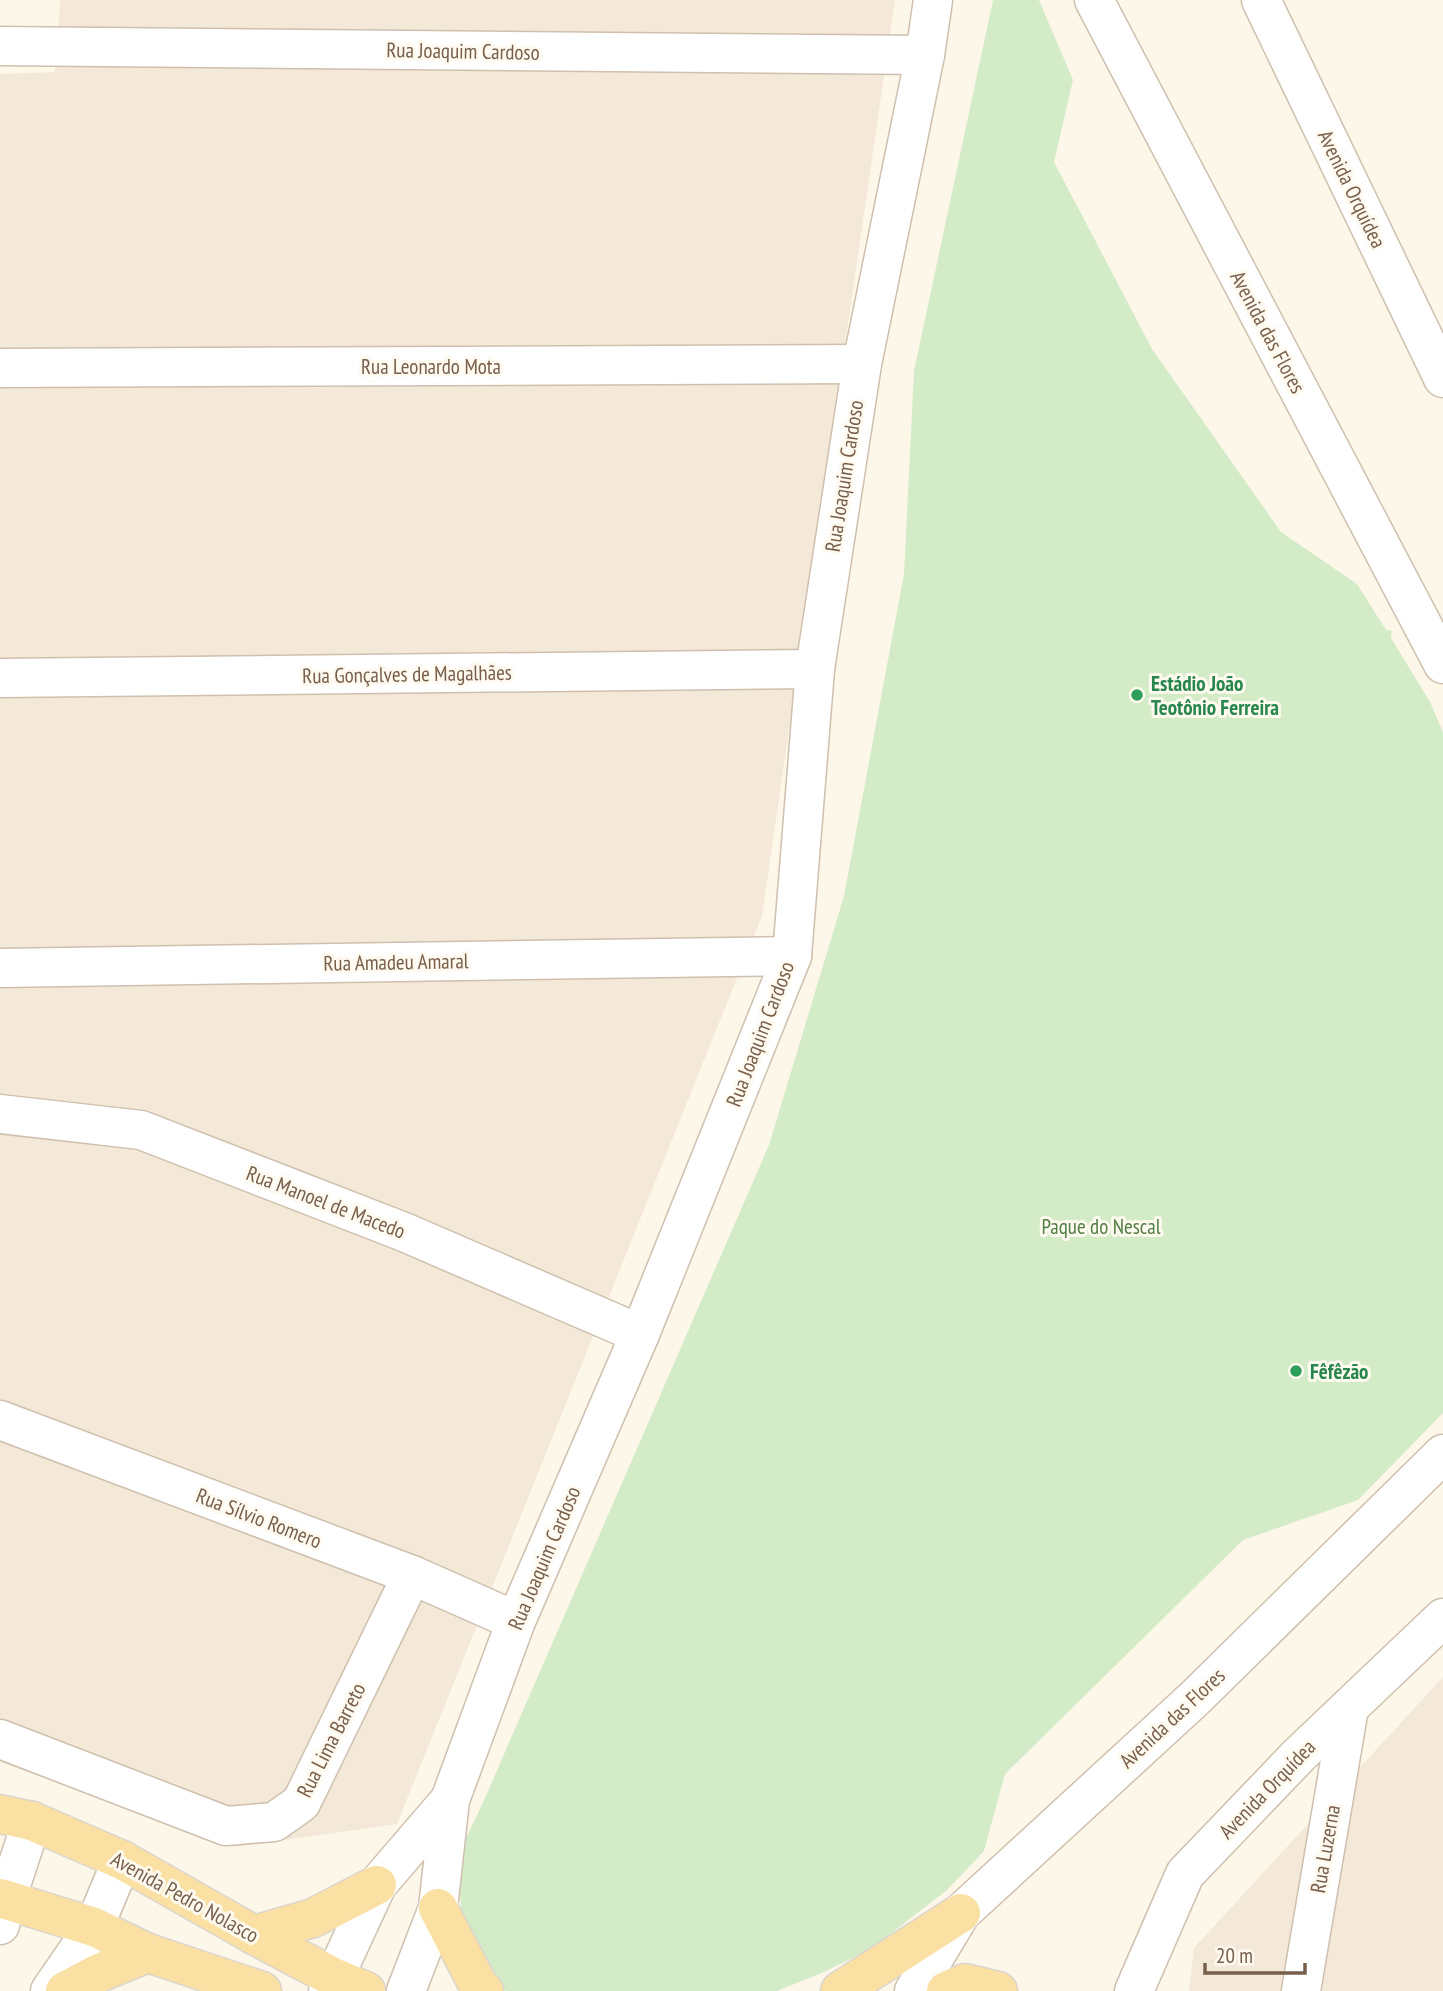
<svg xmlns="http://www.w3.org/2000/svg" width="1443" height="1991" font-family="'PT Sans Narrow',sans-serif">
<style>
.residential{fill:#f4e9d8}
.green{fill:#d3ebc7}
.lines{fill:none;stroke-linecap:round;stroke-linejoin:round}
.minor-casing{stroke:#cfbfae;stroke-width:41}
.major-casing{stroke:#dcd5d0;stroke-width:41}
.minor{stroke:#fff;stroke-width:38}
.major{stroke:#fae0a3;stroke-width:38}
.leisure-dot{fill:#2e9e5b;stroke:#fffaf0;stroke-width:2.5}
.labels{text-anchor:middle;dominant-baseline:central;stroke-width:6;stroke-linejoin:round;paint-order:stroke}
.street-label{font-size:21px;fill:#785f4c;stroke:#fffaf0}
.leisure-label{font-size:21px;font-weight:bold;fill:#27864d;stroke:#fffaf0;text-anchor:start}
.park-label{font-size:21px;fill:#517e44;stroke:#fffaf0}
</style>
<rect width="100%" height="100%" fill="#fdf7ea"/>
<g class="residential">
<polygon points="60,0 895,0 762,916 397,1824 235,1847 0,1762 0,74 55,72"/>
<polygon points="1443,1677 1443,1991 1189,1991 1194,1948"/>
</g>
<polygon class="green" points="993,0 1039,0 1073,80 1054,162 1152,349 1281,532 1357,584 1386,630 1392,631 1391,638 1430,702 1443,732 1443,1413 1358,1500 1243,1540 1005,1774 984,1851 947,1890 871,1949 824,1972 777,1991 506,1991 495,1982 462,1927 458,1855 485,1798 769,1145 844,896 904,574 914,371"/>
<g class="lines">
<g class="minor-casing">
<g id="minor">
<polyline points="1094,0 1443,664"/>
<polyline points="1261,0 1443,378"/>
<polyline points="0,46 925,55"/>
<polyline points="0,368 862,364"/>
<polyline points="0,678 815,669"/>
<polyline points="0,968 792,956"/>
<polyline points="0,1114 141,1130 404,1232 640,1334"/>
<polyline points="0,1420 412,1575 516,1621"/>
<polyline points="0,1739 226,1826 274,1822 301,1803 412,1575"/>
<polyline points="0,1925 6,1900 32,1821"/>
<polyline points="50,1991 94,1927 122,1860"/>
<polyline points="328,1991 377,1885 450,1800"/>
<polyline points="406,1991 438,1908 450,1800 516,1621 640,1334 792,956 815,669 862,364 925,55 933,0"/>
<polyline points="914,1991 961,1913 1195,1698 1443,1454"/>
<polyline points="1134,1991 1185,1874 1299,1755 1443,1618"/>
<polyline points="1301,1991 1349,1708"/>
</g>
</g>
<g class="major-casing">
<g id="major">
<polyline points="0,1814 32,1821 122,1860 254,1935 333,1977 366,1991"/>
<polyline points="0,1898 94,1927 148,1953 262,1991"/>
<polyline points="438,1908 478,1985 484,1991"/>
<polyline points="254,1935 313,1918 377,1885"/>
<polyline points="65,1991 99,1973 148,1953"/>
<polyline points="840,1991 961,1913"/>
<polyline points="946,1991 965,1983 998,1991"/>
</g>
</g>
<use href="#minor" class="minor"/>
<use href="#major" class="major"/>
</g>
<g class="leisure-dot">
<circle cx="1137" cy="695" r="7"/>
<circle cx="1296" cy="1371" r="7"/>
</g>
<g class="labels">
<g class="street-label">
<text transform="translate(463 51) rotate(1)">Rua Joaquim Cardoso</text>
<text transform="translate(1352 189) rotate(64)">Avenida Orquídea</text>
<text transform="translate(1268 332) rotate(62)">Avenida das Flores</text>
<text x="431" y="366">Rua Leonardo Mota</text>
<text transform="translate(844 476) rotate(-81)">Rua Joaquim Cardoso</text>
<text transform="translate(407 674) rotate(-1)">Rua Gonçalves de Magalhães</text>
<text transform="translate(396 962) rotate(-1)">Rua Amadeu Amaral</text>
<text transform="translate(760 1034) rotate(-69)">Rua Joaquim Cardoso</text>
<text transform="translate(326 1202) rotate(21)">Rua Manoel de Macedo</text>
<text transform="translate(259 1518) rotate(21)">Rua Sílvio Romero</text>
<text transform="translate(544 1558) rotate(-67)">Rua Joaquim Cardoso</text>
<text transform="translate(1172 1718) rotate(-43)">Avenida das Flores</text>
<text transform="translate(331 1740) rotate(-63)">Rua Lima Barreto</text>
<text transform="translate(1267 1789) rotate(-46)">Avenida Orquídea</text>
<text transform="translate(1325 1849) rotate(-80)">Rua Luzerna</text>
<text transform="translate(185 1897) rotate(29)">Avenida Pedro Nolasco</text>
</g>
<g class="leisure-label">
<text x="1151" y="683">Estádio João<tspan x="1151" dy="24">Teotônio Ferreira</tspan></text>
<text x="1310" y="1371">Fêfêzão</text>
</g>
<g class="park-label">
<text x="1101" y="1226">Paque do Nescal</text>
</g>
</g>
<path d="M1205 1963v10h100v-10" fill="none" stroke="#785f4c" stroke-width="3.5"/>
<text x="1216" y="1963" font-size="21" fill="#785f4c" stroke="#fffaf0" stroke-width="5" paint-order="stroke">20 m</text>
</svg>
